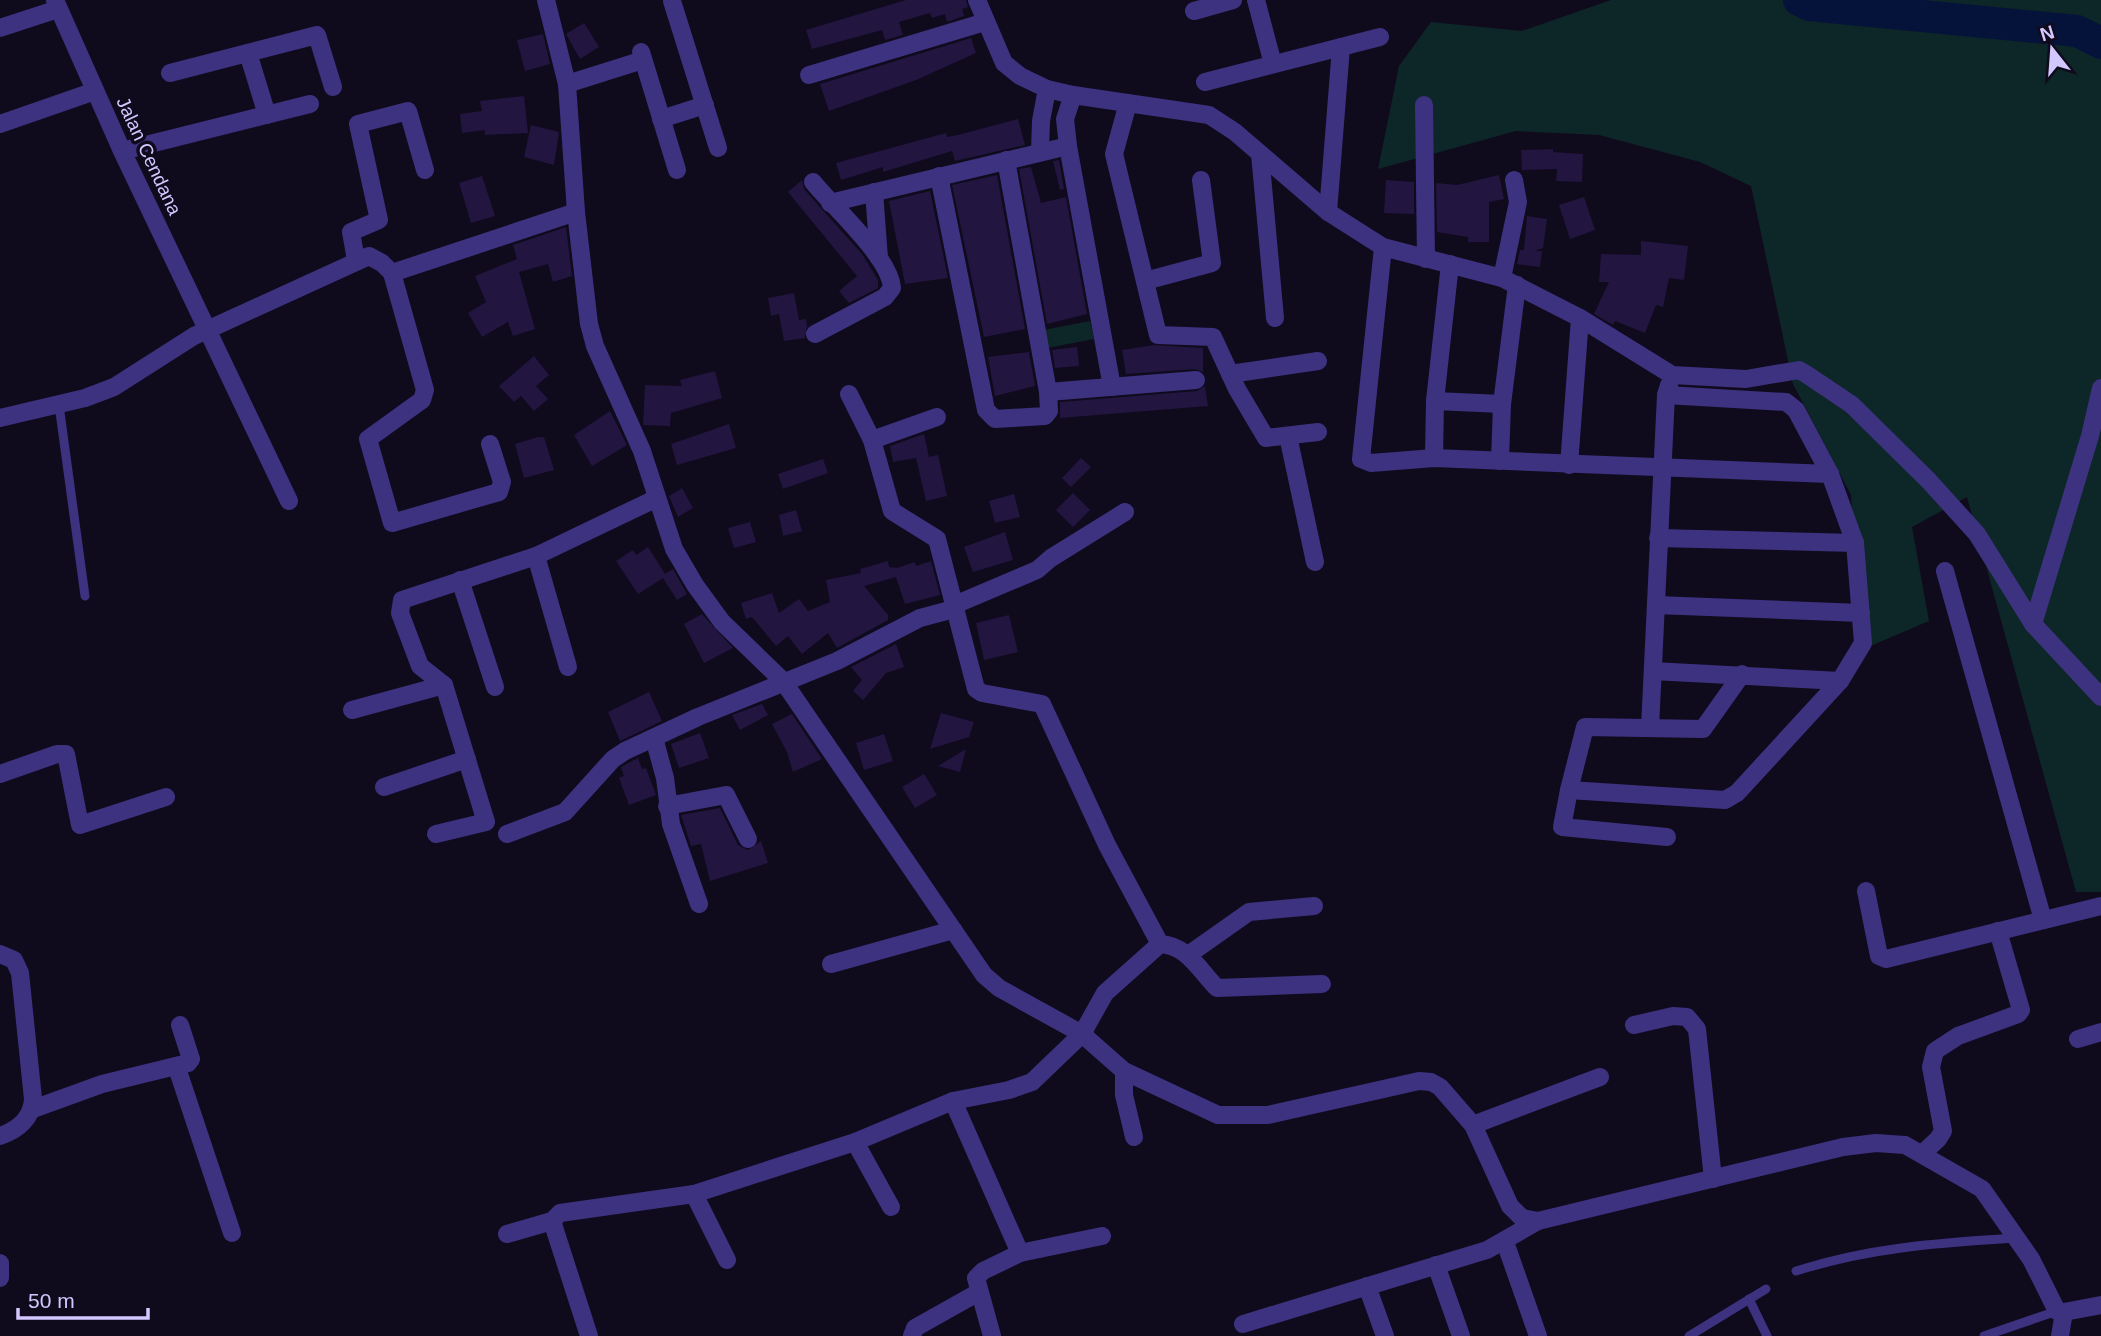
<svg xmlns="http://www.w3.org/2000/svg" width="2101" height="1336" font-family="Arial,sans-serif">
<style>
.green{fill:#0d2628}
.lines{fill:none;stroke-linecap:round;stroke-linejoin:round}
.river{stroke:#05133b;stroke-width:32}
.building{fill:#221540}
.service{stroke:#3d3280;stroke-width:9}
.minor{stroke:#3d3280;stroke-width:18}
.labels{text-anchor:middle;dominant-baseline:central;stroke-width:7;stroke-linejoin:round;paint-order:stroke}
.street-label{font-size:19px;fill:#d3c7ff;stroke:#100a1d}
</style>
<rect width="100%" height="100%" fill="#100a1d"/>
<g class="green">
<polygon points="1611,0 2101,0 2101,892 2076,892 1967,497 1912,527 1929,621 1861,650 1851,495 1793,384 1751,186 1700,162 1599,135 1516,131 1378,169 1399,66 1431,22 1522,31"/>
<polygon points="1090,321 1094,339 1042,349 1038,331"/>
</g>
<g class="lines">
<polyline class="river" points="1799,0 1809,5 2077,31 2101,43"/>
</g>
<g class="building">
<polygon points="906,0 966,0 968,7 962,9 964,16 947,22 945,14 932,18 930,13 899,22 903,35 885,40 882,30 812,49 806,30"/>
<polygon points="584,23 599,47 580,59 566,34"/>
<polygon points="543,34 550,64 525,71 517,40"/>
<polygon points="971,38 976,53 916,80 829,111 820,84"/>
<polygon points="524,96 528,133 485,135 485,130 462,133 460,114 482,111 480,101"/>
<polygon points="1018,119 1025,145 955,161 952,151 883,172 883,167 841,180 836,163 946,133 947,137 958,135"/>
<polygon points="531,125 559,132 554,165 524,157"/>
<polygon points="1553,149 1553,152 1583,154 1582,182 1556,181 1557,169 1522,170 1521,150"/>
<polygon points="1059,160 1064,189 1060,190 1053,161"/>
<polygon points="1031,167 1041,203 1066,197 1087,314 1047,324 1019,169"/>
<polygon points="997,175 1025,329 984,337 952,185"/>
<polygon points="1499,175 1504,199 1489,202 1489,242 1468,242 1468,237 1437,232 1436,183 1457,185"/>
<polygon points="482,176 495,216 471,223 459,183"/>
<polygon points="802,180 804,189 862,254 878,280 878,288 849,303 839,291 857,276 788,192"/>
<polygon points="1386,180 1414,182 1414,214 1384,213"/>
<polygon points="930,191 948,278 905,284 889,201"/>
<polygon points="1584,197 1595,230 1570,239 1559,205"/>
<polygon points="1527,216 1547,219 1543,248 1535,251 1542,251 1540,267 1517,264 1520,250 1524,250"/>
<polygon points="566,227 572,276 553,282 548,264 519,272 535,329 513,336 508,322 482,337 468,313 486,302 475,276 517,259 513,245"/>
<polygon points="1641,241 1688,246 1684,280 1669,278 1663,307 1656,305 1645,333 1615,321 1613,325 1594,314 1609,282 1599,282 1601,254 1641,255"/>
<polygon points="794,293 799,320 806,319 807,326 805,338 784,341 779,314 771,316 768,298"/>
<polygon points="1154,345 1203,348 1203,372 1195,369 1126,374 1122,350"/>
<polygon points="1077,347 1079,366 1055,368 1052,350"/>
<polygon points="1029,352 1035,386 995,396 988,357"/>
<polygon points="534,356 549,375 536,386 548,399 534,411 521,396 514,402 499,386"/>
<polygon points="715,371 722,398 671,413 670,426 643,425 645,385 682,386 680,380"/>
<polygon points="1205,386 1208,406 1060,418 1060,402 1197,391"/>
<polygon points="610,411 627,445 592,466 574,435"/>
<polygon points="729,424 736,448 677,465 671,444"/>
<polygon points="924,434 929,457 938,455 947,496 926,501 916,458 893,462 890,446"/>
<polygon points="538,437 544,437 554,470 524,478 515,444"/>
<polygon points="1081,458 1091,467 1071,487 1062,478"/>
<polygon points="823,459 828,473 783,489 778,474"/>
<polygon points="682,488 693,508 678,517 669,496"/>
<polygon points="1073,493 1090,510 1073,527 1056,510"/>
<polygon points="1014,494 1020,517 995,523 989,501"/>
<polygon points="796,510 802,531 783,536 779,515"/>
<polygon points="750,522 756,542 734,548 728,528"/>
<polygon points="1005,532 1013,560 973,572 964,547"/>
<polygon points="648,547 665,574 673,569 687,594 677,600 663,578 638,594 616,561 633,550 636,555"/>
<polygon points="888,561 889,567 897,568 915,562 916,566 931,561 940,595 905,604 896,577 864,586 888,615 888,620 837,648 828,633 802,654 788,636 776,646 752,617 746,619 741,603 772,593 779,613 799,599 808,611 830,602 826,580 861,573 860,569"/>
<polygon points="702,614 733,648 704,663 684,624"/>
<polygon points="1009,615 1018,652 984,660 976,623"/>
<polygon points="896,644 904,667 886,673 863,700 853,691 862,680 851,667"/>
<polygon points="649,692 662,721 620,741 608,712"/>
<polygon points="762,704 768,715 740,730 732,715"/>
<polygon points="941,713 974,722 969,737 930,749"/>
<polygon points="792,714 822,759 793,772 787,752 772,724"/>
<polygon points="700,733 709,758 679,768 671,744"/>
<polygon points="884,734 893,761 864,770 856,743"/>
<polygon points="966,749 960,772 938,766"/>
<polygon points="638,758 642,769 646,768 656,795 629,805 619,778 624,776 621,767"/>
<polygon points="924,774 937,795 915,808 902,787"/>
<polygon points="720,808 738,845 748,850 761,841 768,863 710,881 701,844 691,846 681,815"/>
</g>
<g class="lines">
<g class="service">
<polyline points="59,405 85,596"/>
<path d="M1796,1271c75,-24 143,-28 220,-33"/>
<polyline points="1749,1299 1767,1336"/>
<polyline points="1689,1336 1766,1289"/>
<polyline points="1984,1336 2057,1311"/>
</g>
<g class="minor">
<polyline points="55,0 122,151 289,501"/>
<polyline points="546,0 567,84 576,212 589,324 595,346 642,451 674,549 695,585 722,622 783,681 984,975 999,988 1082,1034 1124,1071 1218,1115 1268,1115 1419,1081 1431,1082 1440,1087 1473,1125 1510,1206 1522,1218 1538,1221 1843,1147 1876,1143 1905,1145 1982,1189 2031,1259 2057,1311 2064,1312 2101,1305"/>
<polyline points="977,0 1004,63 1020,76 1047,89 1073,95 1209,115 1235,132 1328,212 1383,247 1502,278 1580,318 1672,375 1746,379 1799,370 1806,374 1852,405 1929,481 1977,534 2033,624 2101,697"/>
<polyline points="1256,0 1273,64"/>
<polyline points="672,1 718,148"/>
<polyline points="1194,11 1233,0"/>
<polyline points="0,28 58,9"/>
<polyline points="641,52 677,170"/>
<polyline points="248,53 267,115"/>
<polyline points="170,73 317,35 333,87"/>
<polyline points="809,75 985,22"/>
<polyline points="1205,82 1380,37"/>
<polyline points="567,84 643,60"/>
<polyline points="1073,95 1065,119 1068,146 1112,387"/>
<polyline points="1128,103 1114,154 1158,335 1213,337 1237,389 1266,438 1318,432"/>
<polyline points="1424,105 1426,259"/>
<polyline points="661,119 705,105"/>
<polyline points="0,124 95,91"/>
<polyline points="122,151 310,104"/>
<polyline points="1040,152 1041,121 1047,89"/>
<polyline points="1260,154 1275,318"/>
<polyline points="939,176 986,410 995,419 1045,416 1049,411 1048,392 1006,160"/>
<path d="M813,182c20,25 77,75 79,106l-7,9 -70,37"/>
<polyline points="874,192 879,258"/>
<polyline points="830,203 1068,146"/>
<polyline points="1328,212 1341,47"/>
<polyline points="1383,247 1361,459 1371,463 1434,458 1830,474"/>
<polyline points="356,260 351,232 379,220 358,124 408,111 425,170"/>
<polyline points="392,273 576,212"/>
<polyline points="1502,278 1518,202 1514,180"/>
<polyline points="1145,281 1212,263 1201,180"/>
<polyline points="1230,374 1318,361"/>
<polyline points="1048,392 1196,380"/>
<polyline points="849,394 872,440 892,511 937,539 976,689 982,693 1042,704 1107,845 1160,944"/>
<polyline points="1666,395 1786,402 1796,410 1830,474 1855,543 1863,643 1840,681 1737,793 1725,800 1569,790 1585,727 1703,729 1742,674"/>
<polyline points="1435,401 1502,404"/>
<polyline points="0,418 85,398 114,387 194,336 369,256 382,263 392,273 425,390 422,400 368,439 392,523 499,492 502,482 490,444"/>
<polyline points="1288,436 1315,562"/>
<polyline points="872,440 937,417"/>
<polyline points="1434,458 1435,401 1450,264"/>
<polyline points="1500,461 1502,404 1517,285"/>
<polyline points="1569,465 1580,318"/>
<polyline points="1658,538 1855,543"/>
<polyline points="536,556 568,667"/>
<polyline points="1945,571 2043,920"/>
<polyline points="460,580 495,687"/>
<polyline points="1656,605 1861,613"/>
<polyline points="952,606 1037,570 1051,558 1125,512"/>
<polyline points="2033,624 2090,436 2101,388"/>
<polyline points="1653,671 1840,681"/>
<polyline points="352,710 444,685"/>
<polyline points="1650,728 1666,395 1669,385"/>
<polyline points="654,738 665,778 671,824 699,904"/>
<polyline points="0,774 57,754 66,754 80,825 166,797"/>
<polyline points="384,787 467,759"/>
<polyline points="1569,790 1562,827 1667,837"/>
<polyline points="667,806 726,795 748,839"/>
<polyline points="436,834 486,822 444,685 420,666 400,613 402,600 536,556 655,499"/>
<polyline points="507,834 565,812 613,759 625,751 698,717 837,661 920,618 954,609"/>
<polyline points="1866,891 1879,956 1886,959 2101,906"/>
<path d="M0,954l14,6 6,13 13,126c-1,19 -15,31 -33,37"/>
<polyline points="1188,955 1249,912 1314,906"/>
<polyline points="831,964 953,930"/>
<polyline points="1634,1025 1673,1016 1687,1017 1697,1029 1713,1179"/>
<polyline points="2078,1039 2101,1032"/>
<polyline points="177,1068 232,1233"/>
<polyline points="1124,1071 1124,1095 1134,1137"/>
<polyline points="953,1101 1020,1253 983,1271 976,1278 992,1336"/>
<polyline points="33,1109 102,1084 188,1063 191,1059 180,1025"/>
<polyline points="1473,1125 1600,1077"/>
<polyline points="855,1142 891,1207"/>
<polyline points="1922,1154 1938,1139 1943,1131 1931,1067 1935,1051 1958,1036 2018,1014 2021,1010 1998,931"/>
<polyline points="694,1194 727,1260"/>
<polyline points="552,1221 589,1336"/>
<path d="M507,1234l45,-13 8,-8 134,-19 161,-52 98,-41 56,-11 23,-8 50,-48 23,-41 55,-49c27,1 40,27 57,44l105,-4"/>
<polyline points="1505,1242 1538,1336"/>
<polyline points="1020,1253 1102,1236"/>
<polyline points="0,1263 0,1278"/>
<polyline points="1436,1265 1461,1336"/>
<polyline points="1367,1286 1385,1336"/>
<polyline points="1243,1324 1487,1250 1538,1221"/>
<polyline points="912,1336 915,1328 979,1292"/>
<polyline points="2060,1336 2064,1312"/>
</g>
</g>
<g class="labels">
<g class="street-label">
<text transform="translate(149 156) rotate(65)">Jalan Cendana</text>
</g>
</g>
<g transform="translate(2052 49) rotate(343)" stroke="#100a1d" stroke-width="5" paint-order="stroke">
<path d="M0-5L12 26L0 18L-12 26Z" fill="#d3c7ff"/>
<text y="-10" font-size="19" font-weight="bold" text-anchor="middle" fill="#d3c7ff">N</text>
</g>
<path d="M18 1308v10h130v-10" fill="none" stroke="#d3c7ff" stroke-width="3.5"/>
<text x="28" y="1308" font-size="21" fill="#d3c7ff" stroke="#100a1d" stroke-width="5" paint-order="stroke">50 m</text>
</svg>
